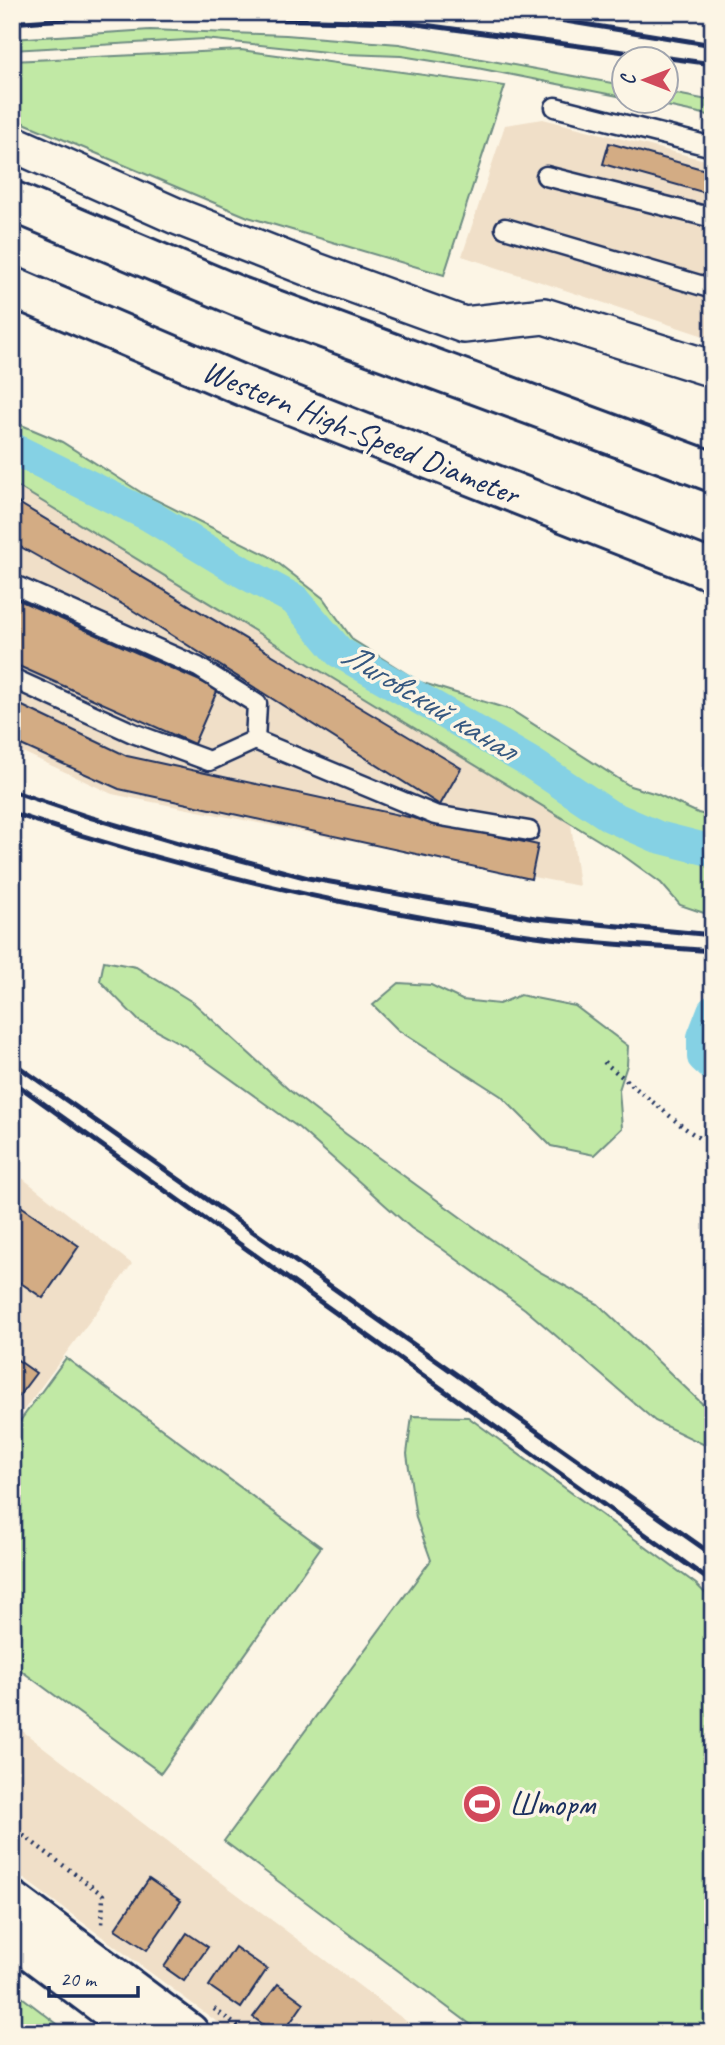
<svg xmlns="http://www.w3.org/2000/svg" width="725" height="2045" font-family="Caveat,sans-serif">
<style>
.built{fill:#f0dfc8}
.green{fill:#c1e9a5;stroke:#6e8c82;stroke-width:2}
.lines{fill:none;stroke-linecap:round;stroke-linejoin:round}
.canal{stroke:#85d1e4;stroke-width:32}
.building{fill:#d3ac84;stroke:#1b2f5e;stroke-width:2}
.service-casing{stroke:#1b2f5e;stroke-width:23}
.minor-casing{stroke:#1b2f5e;stroke-width:40}
.secondary-casing{stroke:#1b2f5e;stroke-width:44}
.motorway-casing{stroke:#1b2f5e;stroke-width:44}
.path{stroke:#1b2f5e;stroke-width:4.5;stroke-dasharray:2 5;stroke-linecap:butt}
.service{stroke:#fcf5e5;stroke-width:18}
.minor{stroke:#fcf5e5;stroke-width:35}
.secondary{stroke:#fcf5e5;stroke-width:38}
.motorway{stroke:#fcf5e5;stroke-width:38}
.rail{stroke:#1b2f5e;stroke-width:5}
.labels{text-anchor:middle;dominant-baseline:central;stroke-width:7;stroke-linejoin:round;paint-order:stroke}
.street-label{font-size:33px;fill:#1b2f5e;stroke:#fcf5e5}
.poi-label{font-size:33px;fill:#1b2f5e;stroke:#fcf5e5;text-anchor:start}
.water-label{font-size:35px;font-style:italic;fill:#365880;stroke:#fcf5e5}
</style>
<rect width="100%" height="100%" fill="#fcf5e5"/>
<filter id="ink" filterUnits="userSpaceOnUse"><feTurbulence type="fractalNoise" baseFrequency=".0143" numOctaves="2"/><feDisplacementMap in="SourceGraphic" scale="14" xChannelSelector="R" yChannelSelector="G"/><feConvolveMatrix kernelMatrix="1 2 1 2 8 2 1 2 1" color-interpolation-filters="sRGB"/></filter>
<g filter="url(#ink)">
<g class="built">
<polygon points="543,119 713,162 713,339 462,256 505,125"/>
<polygon points="12,483 571,824 579,886 112,794 12,747"/>
<polygon points="12,1170 132,1264 12,1426"/>
<polygon points="12,1723 153,1831 422,2033 232,2033 12,1870"/>
</g>
<g class="green">
<polygon points="150,30 286,35 399,44 623,85 623,97 477,68 401,56 345,54 205,39 12,50 12,39"/>
<polygon points="241,50 505,86 444,275 248,217 12,118 12,61"/>
<polygon points="666,92 713,101 713,116 648,102 666,102"/>
<polygon points="12,421 62,442 142,493 269,556 323,598 353,640 420,682 511,710 630,786 657,794 698,813 713,817 713,916 680,905 661,883 621,854 12,483"/>
<polygon points="104,961 136,967 194,1003 289,1090 346,1134 481,1232 540,1272 598,1304 713,1414 713,1449 655,1421 525,1309 441,1248 411,1228 299,1128 185,1046 139,1021 100,981"/>
<polygon points="399,983 431,985 462,1000 499,1004 520,995 575,1006 628,1046 627,1065 619,1090 622,1128 594,1155 551,1146 501,1096 398,1030 373,1005"/>
<polygon points="66,1358 321,1547 161,1773 12,1664 12,1432"/>
<polygon points="412,1416 468,1417 696,1584 713,1601 713,2033 482,2033 224,1841 431,1560 416,1518 407,1454"/>
<polygon points="12,1990 14,1991 69,2033 12,2033"/>
</g>
<g class="lines">
<g class="canal">
<polyline points="12,448 150,516 241,571 295,600 339,652 531,763 610,816 658,837 713,851"/>
<polyline points="713,1011 703,1037 703,1057 713,1066"/>
</g>
</g>
<g class="building">
<polygon points="609,143 713,172 713,195 603,164"/>
<polygon points="12,499 461,768 440,805 129,608 12,542"/>
<polygon points="12,597 218,689 194,744 12,663"/>
<polygon points="12,701 127,756 538,845 531,879 119,789 12,741"/>
<polygon points="12,1200 79,1246 43,1298 12,1277"/>
<polygon points="12,1356 36,1373 12,1405"/>
<polygon points="149,1879 181,1901 147,1950 115,1929"/>
<polygon points="187,1933 208,1947 184,1981 164,1967"/>
<polygon points="235,1947 267,1969 241,2008 209,1986"/>
<polygon points="278,1984 304,2003 283,2033 275,2033 253,2017"/>
</g>
<g class="lines">
<g class="service-casing">
<g id="service">
<polyline points="555,107 713,147"/>
<polyline points="546,176 713,218"/>
<polyline points="505,228 713,289"/>
<polyline points="12,584 198,667 257,704 255,740 209,761 133,733 12,678"/>
<polyline points="255,740 435,815 529,831"/>
</g>
</g>
<g class="minor-casing">
<polyline id="minor" points="12,143 176,216 316,271 464,325 544,316 713,369"/>
</g>
<g class="secondary-casing">
<g id="secondary">
<polyline points="12,1901 189,2033"/>
<polyline points="12,1936 141,2033"/>
</g>
</g>
<g class="motorway-casing">
<g id="motorway">
<polyline points="12,201 240,297 713,472"/>
<polyline points="12,287 241,385 713,571"/>
</g>
</g>
<g class="path">
<polyline points="604,1062 682,1126 713,1148"/>
<polyline points="12,1827 103,1895 102,1927"/>
<polyline points="214,2009 247,2033"/>
</g>
<use href="#service" class="service"/>
<use href="#minor" class="minor"/>
<use href="#secondary" class="secondary"/>
<use href="#motorway" class="motorway"/>
<g class="rail">
<polyline points="510,12 713,45"/>
<polyline points="12,23 114,15 402,22 713,64"/>
<polyline points="12,791 89,817 185,845 308,878 535,918 713,935"/>
<path d="M12,813c168,57 341,96 516,122 61,9 123,11 185,16"/>
<polyline points="12,1062 713,1555"/>
<polyline points="12,1081 713,1583"/>
</g>
</g>
</g>
<defs>
<g id="stadium-disc" transform="scale(2.0125)"><circle r="9.5" fill="#d1495b" stroke="#fcf5e5"/><path d="M0-5a6.5 5 0 1 0 0 10a6.5 5 0 1 0 0-10ZM-3.5-1.8h7v3.6h-7Z" fill="#fff"/></g>
</defs>
<g fill-rule="evenodd">
<use href="#stadium-disc" x="482" y="1804"/>
</g>
<g class="labels">
<g class="street-label">
<text transform="translate(361 432) rotate(22)">Western High-Speed Diameter</text>
</g>
<g class="poi-label">
<text x="509" y="1804">Шторм</text>
</g>
<g class="water-label">
<text transform="translate(429 701) rotate(31)">Лиговский канал</text>
</g>
</g>
<rect width="725" height="2045" fill="none" stroke="#fcf5e5" stroke-width="42"/>
<rect x="21" y="21" width="683" height="2003" fill="none" stroke="#1b2f5e" stroke-width="2.5" filter="url(#ink)"/>
<g transform="translate(645 80) rotate(270)"><circle r="33" fill="#fcf5e5" stroke="#a2a6af" stroke-width="2"/>
<path d="M0-5L12 26L0 18L-12 26Z" fill="#d1495b"/>
<text y="-10" font-size="19" font-weight="bold" text-anchor="middle" fill="#1b2f5e">С</text>
</g>
<path d="M49 1986v10h89v-10" fill="none" stroke="#1b2f5e" stroke-width="3.5"/>
<text x="60" y="1986" font-size="21" fill="#1b2f5e" stroke="#fcf5e5" stroke-width="5" paint-order="stroke">20 m</text>
</svg>
